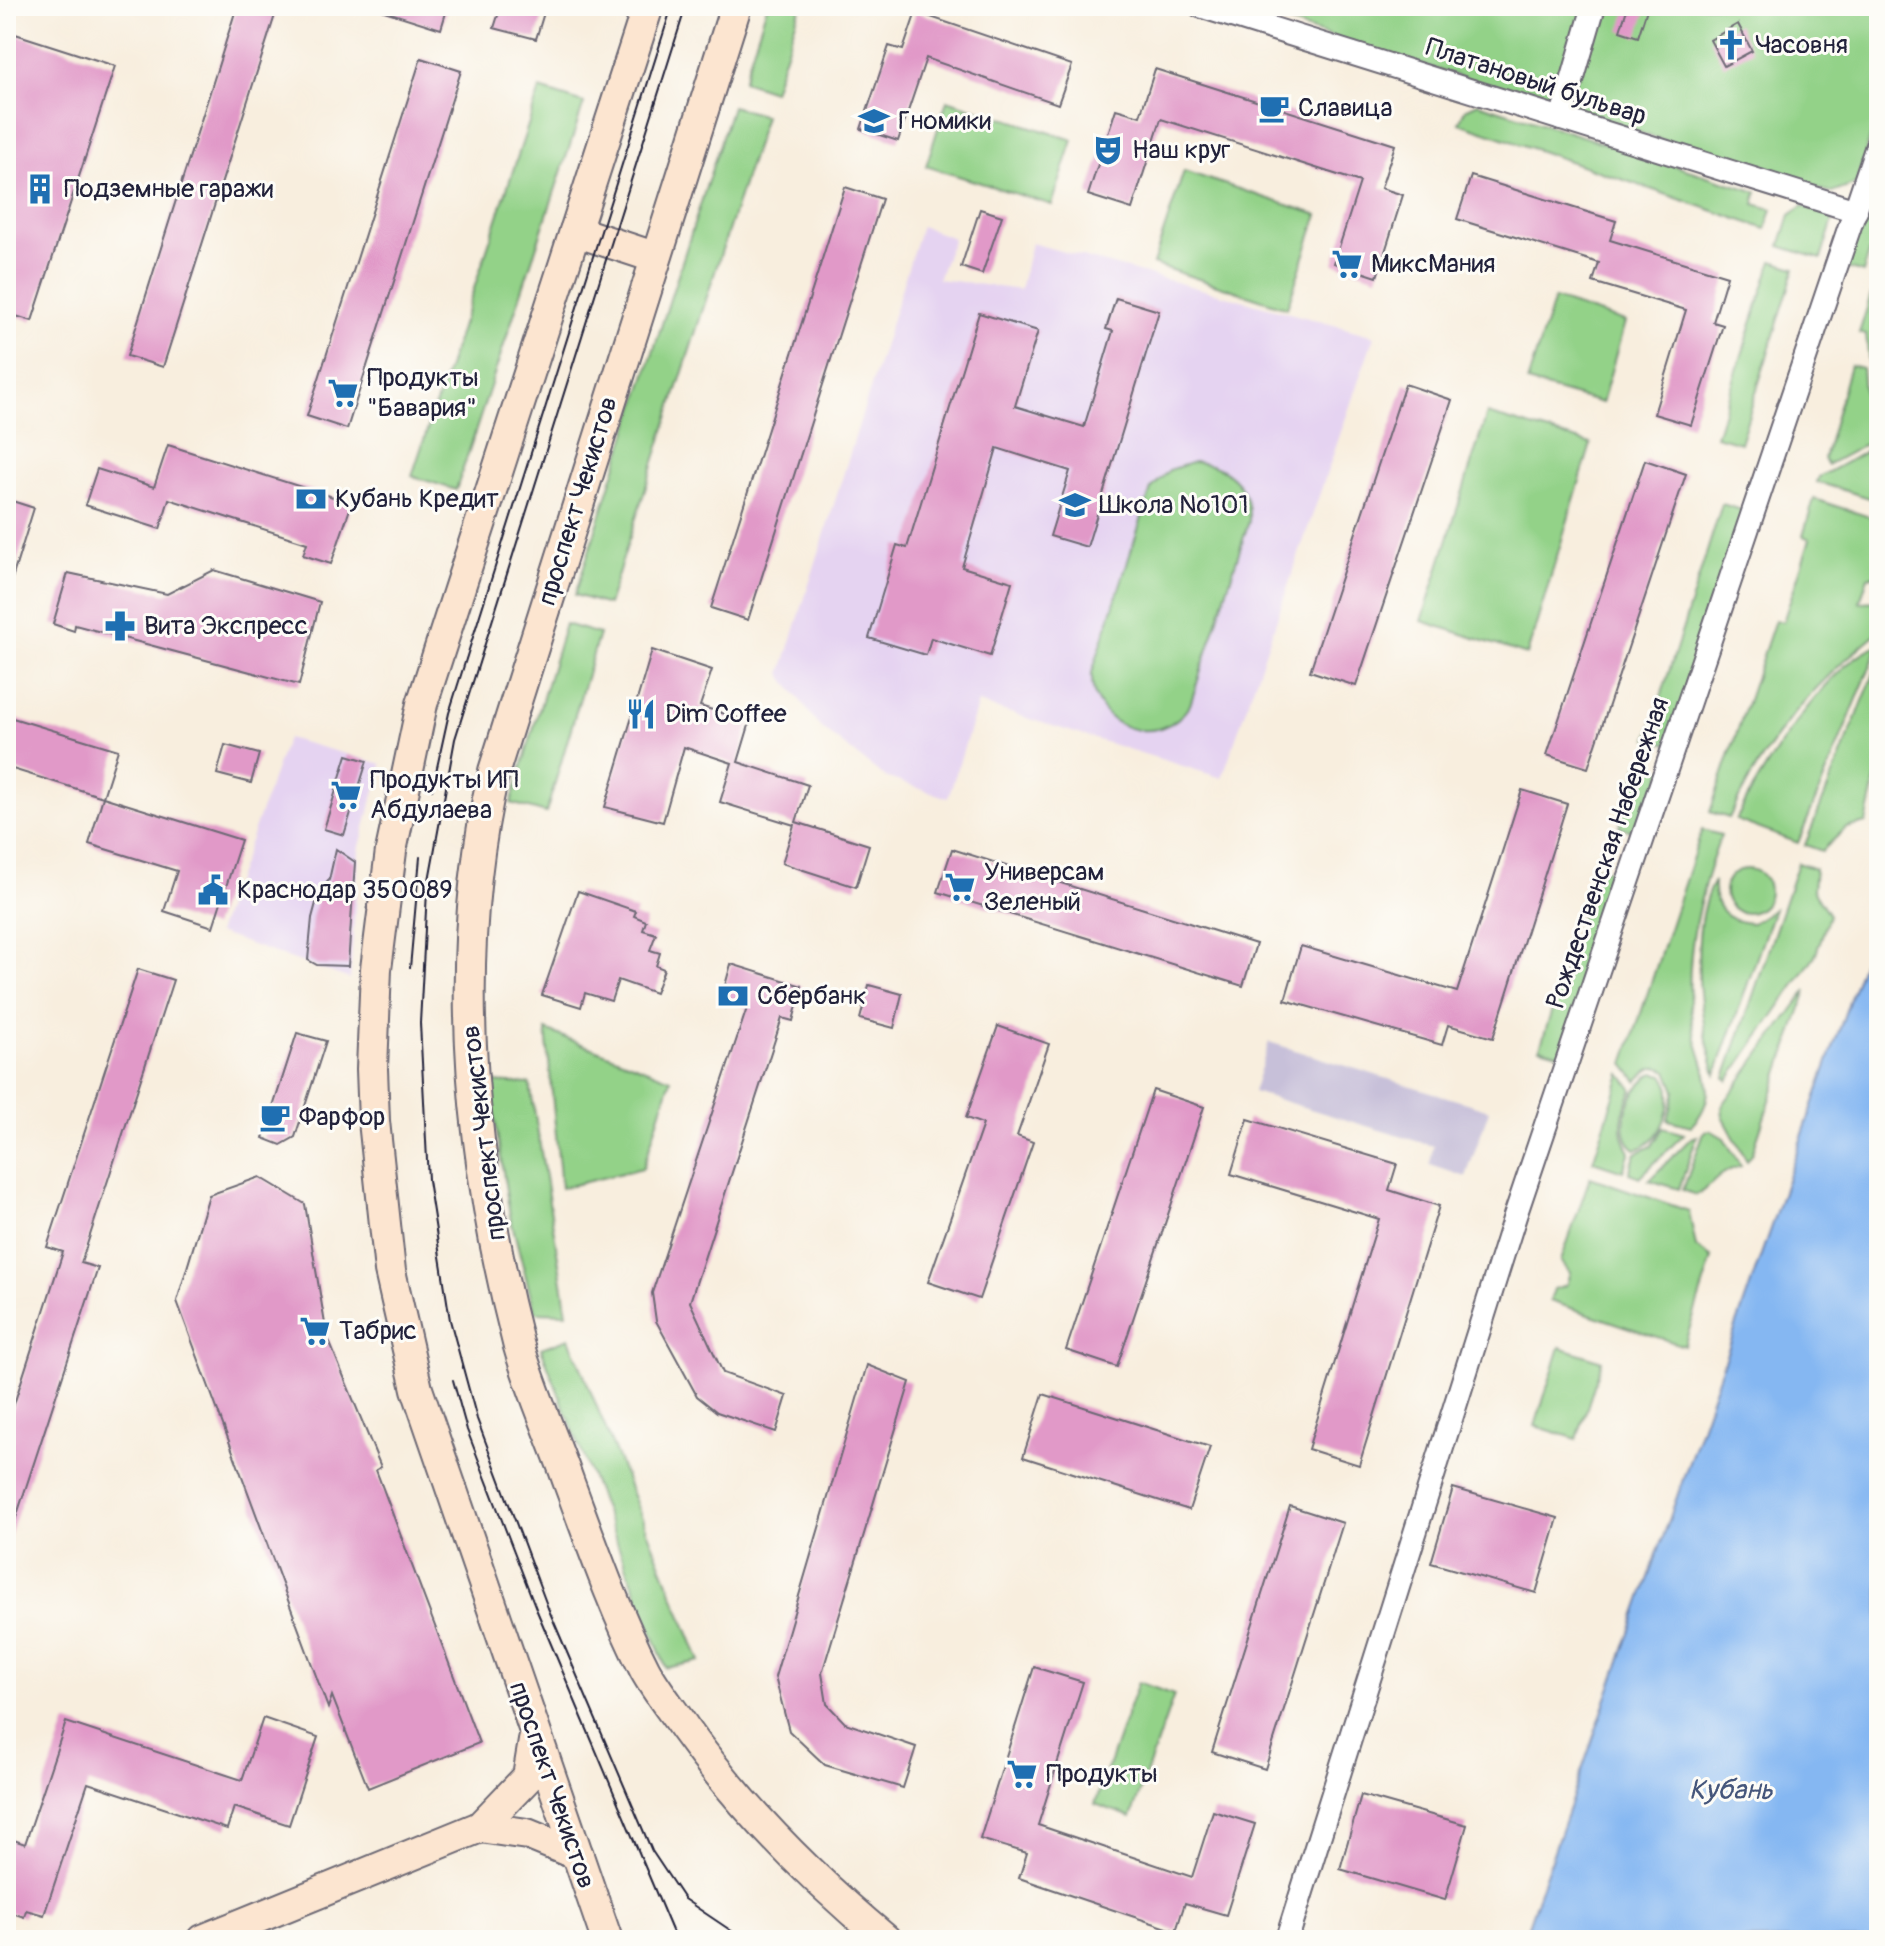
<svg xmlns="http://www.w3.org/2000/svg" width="1885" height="1946" font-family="Pangolin,sans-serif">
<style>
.built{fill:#e5d3f1}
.industrial{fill:#c7c0d9}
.green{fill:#93d288;stroke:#5a7a62;stroke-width:2}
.water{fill:#85b7f2;stroke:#546c96;stroke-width:2}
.building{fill:#e199c8}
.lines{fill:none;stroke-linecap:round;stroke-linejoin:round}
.street-casing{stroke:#6d6974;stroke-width:26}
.secondary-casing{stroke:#6d6974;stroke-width:34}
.street{stroke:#fff;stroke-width:22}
.secondary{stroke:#fce5d0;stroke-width:30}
.tram{stroke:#22223b;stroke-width:2}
.labels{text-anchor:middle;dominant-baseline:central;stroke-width:6;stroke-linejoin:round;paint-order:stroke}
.poi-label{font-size:26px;fill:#22223b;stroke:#fdfcf7;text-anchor:start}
.street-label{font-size:26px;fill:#22223b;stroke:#fdfcf7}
.water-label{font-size:28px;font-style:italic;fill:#45567b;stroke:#fdfcf7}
</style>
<rect width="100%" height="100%" fill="#fdfcf7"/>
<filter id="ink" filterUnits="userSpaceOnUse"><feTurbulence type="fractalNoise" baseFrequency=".0125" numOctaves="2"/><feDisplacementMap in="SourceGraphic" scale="16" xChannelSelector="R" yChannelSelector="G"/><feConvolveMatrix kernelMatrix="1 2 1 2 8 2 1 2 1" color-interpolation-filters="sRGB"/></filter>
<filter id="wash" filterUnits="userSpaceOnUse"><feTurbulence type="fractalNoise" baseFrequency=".006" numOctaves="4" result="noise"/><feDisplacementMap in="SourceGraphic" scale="32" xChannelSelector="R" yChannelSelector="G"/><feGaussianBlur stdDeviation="1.8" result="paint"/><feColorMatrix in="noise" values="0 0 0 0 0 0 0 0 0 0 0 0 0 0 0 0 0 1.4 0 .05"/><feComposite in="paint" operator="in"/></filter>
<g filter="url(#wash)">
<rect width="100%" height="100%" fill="#f8eede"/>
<g class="built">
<polygon points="921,226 953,238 938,279 1020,290 1031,243 1374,336 1222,778 978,703 948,798 885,777 819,726 781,674"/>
<polygon points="287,738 382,764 359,850 350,979 217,933"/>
</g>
<polygon class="industrial" points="1269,1042 1489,1110 1466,1177 1430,1165 1433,1146 1253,1092"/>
<g class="green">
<polygon points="767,6 801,6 773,91 743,81"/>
<polygon points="1234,6 1879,6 1879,109 1856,184 1832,193"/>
<polygon points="540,89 584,103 456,490 412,476"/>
<polygon points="947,100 1073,140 1052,205 926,166"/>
<polygon points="1478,103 1757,192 1754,204 1772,209 1766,229 1459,123 1465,109"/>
<polygon points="732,106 765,116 608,605 575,595"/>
<polygon points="1879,157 1879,222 1863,273 1844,267"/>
<polygon points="1184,171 1318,215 1287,308 1153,264"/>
<polygon points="1803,206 1827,214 1833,220 1821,259 1780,246 1790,215"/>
<polygon points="1772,261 1795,268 1740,443 1716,436"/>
<polygon points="1871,295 1879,297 1877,439 1866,335 1859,333"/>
<polygon points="1554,299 1625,322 1602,403 1527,382"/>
<polygon points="1850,365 1862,368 1868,443 1827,465 1824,459"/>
<polygon points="1487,414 1591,444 1527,655 1422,621"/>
<polygon points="1868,450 1876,500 1817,482 1819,477"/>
<path d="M1194,462c33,2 57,25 55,59l-59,184c-31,47 -101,24 -98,-32l59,-184 18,-19z"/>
<path d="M1814,499l65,21v55l-11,2 -8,25 19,-1v30c-73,60 -108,103 -150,187l-19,-6 65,-192 8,2 27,-83 -7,-3z"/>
<polygon points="1722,504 1745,511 1671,745 1648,738"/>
<polygon points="565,624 599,634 546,813 511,803"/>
<path d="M1879,645l-81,198 -62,-23c23,-46 93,-160 143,-175z"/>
<polygon points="1879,661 1879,765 1866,823 1846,828 1822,851 1805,845"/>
<polygon points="1640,762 1663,770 1642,834 1619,827"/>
<path d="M1702,830l19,5c-22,59 -38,123 -29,187 6,39 33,70 -1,104l-23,-6 7,-29 -8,-20c-12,-9 -21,1 -30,10l-13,-17z"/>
<polygon points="1798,863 1815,869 1813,890 1829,915 1816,954 1728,1081 1725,1078"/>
<polygon points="1597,867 1617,873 1561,1054 1540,1048"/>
<circle cx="1747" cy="891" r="22"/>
<path d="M1714,881c-2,26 12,41 38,42l22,-14 -58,165c-16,-47 -29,-148 -2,-193z"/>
<polygon points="1807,990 1752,1154 1747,1161 1723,1117 1722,1106"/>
<polygon points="546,1030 671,1079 643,1168 561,1188"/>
<path d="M1654,1073l9,2c16,20 -1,71 -28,74 -24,-17 -3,-65 19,-76z"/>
<path d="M1621,1074l12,16c-11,20 -17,41 -3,61l-7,20 -30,-10z"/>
<polygon points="489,1082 530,1084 567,1313 535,1312 510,1216"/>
<polygon points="1663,1128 1684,1134 1640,1177 1629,1173 1636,1153 1652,1146"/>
<path d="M1710,1130l14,8 17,28c-27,7 -30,24 -46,29l-12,-5 21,-58z"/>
<polygon points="1697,1136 1679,1189 1649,1180 1691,1138"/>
<polygon points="1590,1177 1689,1211 1696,1247 1712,1258 1684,1346 1550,1301 1554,1289 1566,1285 1570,1273 1561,1261"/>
<polygon points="569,1338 700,1661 666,1668 541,1348"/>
<polygon points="1560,1347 1602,1361 1577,1439 1535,1426"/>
<polygon points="1138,1682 1174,1695 1131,1817 1095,1804"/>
</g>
<polygon class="water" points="1879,915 1879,1940 1523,1940"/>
<g id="blocks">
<g class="building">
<polygon points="237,6 255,6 276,12 163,367 127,356"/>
<polygon points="381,6 448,6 441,29 381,10"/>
<polygon points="501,6 546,6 536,39 494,28"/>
<polygon points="1628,6 1648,6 1638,37 1620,31"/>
<polygon points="916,12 1072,65 1058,104 926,58 898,141 861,129 889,46 903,50"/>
<polygon points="1738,24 1752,51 1724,66 1710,40"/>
<polygon points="6,31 115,66 32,321 6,313"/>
<polygon points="421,58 461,71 347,429 307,416"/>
<polygon points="1155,69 1395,145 1381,188 1403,195 1377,277 1334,263 1360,182 1161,119 1132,209 1088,195 1116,109 1140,116"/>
<polygon points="1471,176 1616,221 1610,240 1727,276 1713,322 1723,325 1691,425 1654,414 1686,310 1593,282 1599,263 1457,219"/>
<polygon points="845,187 882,199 748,620 711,608"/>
<polygon points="980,209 1002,216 982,274 961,267"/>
<polygon points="1116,298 1159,311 1087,547 1050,536 1070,471 997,448 962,567 1012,582 990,656 931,638 926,655 869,638 897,545 907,548 979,313 1038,331 1015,406 1084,427 1113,331 1106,329"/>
<polygon points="1405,384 1452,400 1356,686 1310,671"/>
<polygon points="168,445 352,503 331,564 303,555 307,543 169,499 160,529 85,505 97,469 154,487"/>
<polygon points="1645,460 1686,474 1588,768 1547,755"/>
<polygon points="6,499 34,508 10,585 6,584"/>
<polygon points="214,570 320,602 299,685 75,625 74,631 53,624 68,573 167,594"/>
<polygon points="652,650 712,670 700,706 750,722 738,762 808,785 796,822 869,845 856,887 782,863 794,825 720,802 732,763 684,747 663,822 605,807"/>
<polygon points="6,716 118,750 103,797 6,767"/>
<polygon points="225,745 259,754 251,783 217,774"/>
<polygon points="347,755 367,761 344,835 324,829"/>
<polygon points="1522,790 1567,804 1493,1038 1448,1025 1442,1045 1285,1000 1301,946 1457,992"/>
<polygon points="103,797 241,840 213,927 164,911 177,871 89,844"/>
<polygon points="336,849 355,862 348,966 317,965 308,960 312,918 319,892 329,880"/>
<polygon points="952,849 1256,944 1243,986 938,892"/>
<polygon points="578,891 636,911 634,916 646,921 643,930 656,934 650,950 660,953 656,966 664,969 655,993 618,980 611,1001 585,993 581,1007 542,995"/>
<polygon points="731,964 802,986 793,1021 782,1018 690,1302 723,1373 787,1396 776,1432 717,1412 697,1396 656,1321 652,1293 747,1008 721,1000"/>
<polygon points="138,969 173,980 81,1263 98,1268 9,1539 6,1538 6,1429 63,1252 47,1247"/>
<polygon points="869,985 902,994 894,1028 860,1019"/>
<polygon points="998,1026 1049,1044 1017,1136 1033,1142 979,1299 928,1282 983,1124 966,1118"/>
<polygon points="297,1033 326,1041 295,1137 281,1145 263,1138"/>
<polygon points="1153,1090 1204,1107 1117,1367 1066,1350"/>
<polygon points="1248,1119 1397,1164 1389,1190 1439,1206 1359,1465 1308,1449 1379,1219 1231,1174"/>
<polygon points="260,1177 305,1204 327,1336 381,1467 376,1470 479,1743 368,1788 332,1696 328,1708 177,1301 209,1195"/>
<polygon points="867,1365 910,1382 822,1673 827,1704 845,1723 916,1747 903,1788 825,1765 789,1731 775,1677"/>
<polygon points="1043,1394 1210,1447 1189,1510 1023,1457"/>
<polygon points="1453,1488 1558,1518 1536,1593 1431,1563"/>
<polygon points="1290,1506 1343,1523 1265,1769 1212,1752"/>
<polygon points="1034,1667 1083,1682 1038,1825 1192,1877 1213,1811 1255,1824 1226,1915 1185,1903 1176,1931 1019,1878 1027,1853 980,1839"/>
<polygon points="263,1718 318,1737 289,1825 234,1807 227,1829 88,1783 44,1915 26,1910 24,1917 6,1911 6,1853 11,1839 25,1844 66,1722 242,1780"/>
<polygon points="1361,1795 1467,1825 1445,1900 1340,1869"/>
</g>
</g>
</g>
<g filter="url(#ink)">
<use href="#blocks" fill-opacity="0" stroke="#6d6974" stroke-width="2"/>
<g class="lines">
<g class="street-casing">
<g id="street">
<polyline points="1200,6 1856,211"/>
<polyline points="1561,119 1594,6"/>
<polyline points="1287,1939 1515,1216 1879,140"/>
</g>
</g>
<g class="secondary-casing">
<g id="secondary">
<path d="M736,6l-242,765c-44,189 -24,386 24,572 13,47 35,94 51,140 23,62 46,128 76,187 11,20 27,40 40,59 57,80 125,148 201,211"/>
<polyline points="575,231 654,257"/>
<polyline points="480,1827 527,1834 578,1855"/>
<polyline points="203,1940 480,1827 528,1777 534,1741"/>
<polyline points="607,1940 417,1389 390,1271 374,1121 372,1069 376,969 391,851 422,704 648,6"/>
</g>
</g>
<use href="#street" class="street"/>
<use href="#secondary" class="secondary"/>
<g class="tram">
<polyline points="686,6 455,739 427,891 420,1023 428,1180 450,1320 477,1419 548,1608 652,1851 684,1899 745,1940"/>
<polyline points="432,790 449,713 672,6"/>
<polyline points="410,968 420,857"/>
<polyline points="453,1380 467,1430 537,1611 676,1940"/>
</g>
</g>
</g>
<defs>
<g id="church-bare" transform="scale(2.4)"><path d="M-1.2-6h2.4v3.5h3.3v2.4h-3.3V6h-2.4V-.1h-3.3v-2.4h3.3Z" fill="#1f6fb2" stroke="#fdfcf7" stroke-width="2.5" paint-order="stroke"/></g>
<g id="cafe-bare" transform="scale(2.4)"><path d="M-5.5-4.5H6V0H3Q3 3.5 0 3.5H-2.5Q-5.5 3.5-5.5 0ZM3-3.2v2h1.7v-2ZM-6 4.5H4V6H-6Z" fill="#1f6fb2" stroke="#fdfcf7" stroke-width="2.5" paint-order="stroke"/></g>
<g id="school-bare" transform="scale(2.4)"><path d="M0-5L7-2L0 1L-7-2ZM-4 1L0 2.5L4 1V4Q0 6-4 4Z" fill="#1f6fb2" stroke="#fdfcf7" stroke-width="2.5" paint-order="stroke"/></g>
<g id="theatre-bare" transform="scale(2.4)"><path d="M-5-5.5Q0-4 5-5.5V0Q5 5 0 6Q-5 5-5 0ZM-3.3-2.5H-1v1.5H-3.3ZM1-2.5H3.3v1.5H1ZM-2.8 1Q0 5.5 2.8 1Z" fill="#1f6fb2" stroke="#fdfcf7" stroke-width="2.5" paint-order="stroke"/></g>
<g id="building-bare" transform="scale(2.4)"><path d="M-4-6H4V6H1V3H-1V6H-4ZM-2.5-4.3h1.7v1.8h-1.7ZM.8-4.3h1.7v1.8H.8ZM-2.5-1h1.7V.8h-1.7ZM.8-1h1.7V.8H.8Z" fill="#1f6fb2" stroke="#fdfcf7" stroke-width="2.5" paint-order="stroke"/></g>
<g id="supermarket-bare" transform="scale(2.4)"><path d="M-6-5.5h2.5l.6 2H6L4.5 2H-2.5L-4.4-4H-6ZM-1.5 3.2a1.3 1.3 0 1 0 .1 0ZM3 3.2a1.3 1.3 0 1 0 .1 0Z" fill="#1f6fb2" stroke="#fdfcf7" stroke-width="2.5" paint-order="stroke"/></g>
<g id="bank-bare" transform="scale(2.4)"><path d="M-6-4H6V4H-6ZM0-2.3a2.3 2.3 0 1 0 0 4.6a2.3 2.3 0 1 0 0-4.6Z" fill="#1f6fb2" stroke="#fdfcf7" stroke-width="2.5" paint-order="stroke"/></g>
<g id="pharmacy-bare" transform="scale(2.4)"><path d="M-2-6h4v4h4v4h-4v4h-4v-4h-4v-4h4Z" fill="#1f6fb2" stroke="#fdfcf7" stroke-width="2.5" paint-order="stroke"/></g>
<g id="restaurant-bare" transform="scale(2.4)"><path d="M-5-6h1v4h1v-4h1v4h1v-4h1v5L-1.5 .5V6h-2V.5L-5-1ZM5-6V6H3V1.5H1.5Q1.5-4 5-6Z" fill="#1f6fb2" stroke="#fdfcf7" stroke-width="2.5" paint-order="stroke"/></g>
<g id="civic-bare" transform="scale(2.4)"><path d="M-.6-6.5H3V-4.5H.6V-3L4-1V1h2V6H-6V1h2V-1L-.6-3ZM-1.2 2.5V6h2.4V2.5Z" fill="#1f6fb2" stroke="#fdfcf7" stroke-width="2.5" paint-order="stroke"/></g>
</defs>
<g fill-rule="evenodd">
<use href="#church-bare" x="1731" y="45"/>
<use href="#cafe-bare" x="1274" y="108"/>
<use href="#school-bare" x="874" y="121"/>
<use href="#theatre-bare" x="1108" y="150"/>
<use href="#building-bare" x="40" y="189"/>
<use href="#supermarket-bare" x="1347" y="264"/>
<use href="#supermarket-bare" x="343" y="393"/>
<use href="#bank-bare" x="311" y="499"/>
<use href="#school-bare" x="1075" y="505"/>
<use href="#pharmacy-bare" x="120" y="626"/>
<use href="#restaurant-bare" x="641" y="714"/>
<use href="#supermarket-bare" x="346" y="795"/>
<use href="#supermarket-bare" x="960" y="887"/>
<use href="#civic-bare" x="213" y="890"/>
<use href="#bank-bare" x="733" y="996"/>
<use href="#cafe-bare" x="275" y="1117"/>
<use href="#supermarket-bare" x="315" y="1331"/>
<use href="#supermarket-bare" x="1022" y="1774"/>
</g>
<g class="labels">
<g class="poi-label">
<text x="1755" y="45">Часовня</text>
<text x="1298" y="108">Славица</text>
<text x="898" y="121">Гномики</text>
<text x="1132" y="150">Наш круг</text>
<text x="64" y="189">Подземные гаражи</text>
<text x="1371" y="264">МиксМания</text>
<text x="367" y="378">Продукты<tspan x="367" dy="30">"Бавария"</tspan></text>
<text x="335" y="499">Кубань Кредит</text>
<text x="1099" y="505">Школа №101</text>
<text x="144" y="626">Вита Экспресс</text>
<text x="665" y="714">Dim Coffee</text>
<text x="370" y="780">Продукты ИП<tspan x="370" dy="30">Абдулаева</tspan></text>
<text x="984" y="872">Универсам<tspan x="984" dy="30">Зеленый</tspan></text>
<text x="237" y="890">Краснодар 350089</text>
<text x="757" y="996">Сбербанк</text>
<text x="299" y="1117">Фарфор</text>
<text x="339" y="1331">Табрис</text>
<text x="1046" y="1774">Продукты</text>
</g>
<g class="street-label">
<text transform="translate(1536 82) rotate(18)">Платановый бульвар</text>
<text transform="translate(578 501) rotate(-73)">проспект Чекистов</text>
<text transform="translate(1608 853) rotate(-71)">Рождественская Набережная</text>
<text transform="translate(484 1133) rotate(-97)">проспект Чекистов</text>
<text transform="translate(552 1785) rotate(71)">проспект Чекистов</text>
</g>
<g class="water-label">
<text x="1731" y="1790">Кубань</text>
</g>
</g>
<rect width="1885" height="1946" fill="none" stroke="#fdfcf7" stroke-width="32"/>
</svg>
